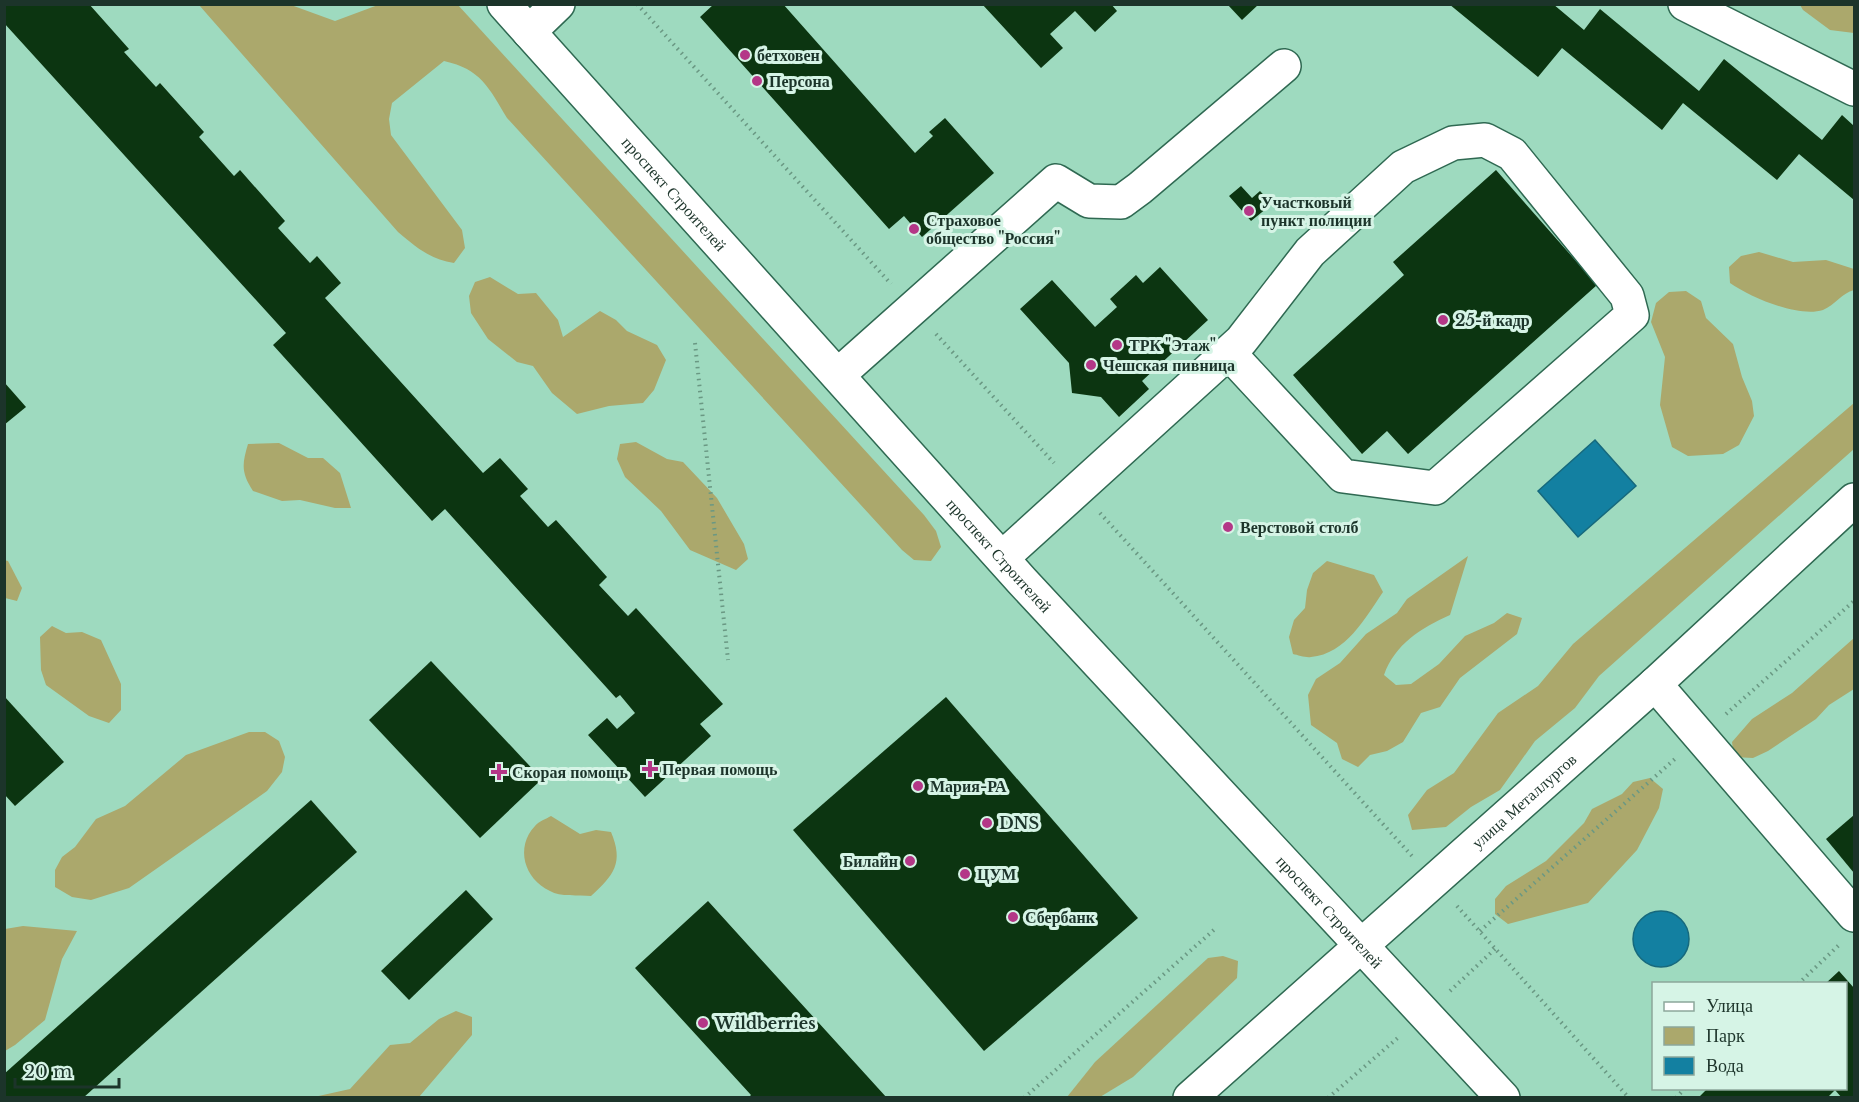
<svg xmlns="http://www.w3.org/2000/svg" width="1859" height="1102" font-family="'Libre Baskerville',serif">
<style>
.green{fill:#aba86c}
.water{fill:#1380a1;stroke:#16697d;stroke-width:1.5}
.building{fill:#0c3511}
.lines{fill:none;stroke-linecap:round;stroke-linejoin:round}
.minor-casing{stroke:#2f6952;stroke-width:36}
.path{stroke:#6a9883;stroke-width:4;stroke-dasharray:1.5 4.5;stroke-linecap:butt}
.minor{stroke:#fff;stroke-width:33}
.poi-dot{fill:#b43787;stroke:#d6f4e6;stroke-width:2}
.labels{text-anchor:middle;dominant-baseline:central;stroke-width:6;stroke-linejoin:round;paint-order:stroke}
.poi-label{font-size:16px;font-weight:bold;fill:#1c342a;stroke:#d6f4e6;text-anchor:start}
.street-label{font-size:16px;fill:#1c342a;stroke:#d6f4e6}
</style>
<rect width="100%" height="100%" fill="#9edabf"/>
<g class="green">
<path d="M199,5h92l44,16 43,-16h80l466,510 12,16 5,16 -10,14 -17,-1 -12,-10 -395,-432c-18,-30 -26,-49 -63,-57l-52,42 -3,16 2,16 71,95 3,18 -11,15c-24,-4 -37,-15 -56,-31z"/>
<polygon points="1800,5 1854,5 1854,33 1830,30 1803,10"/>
<path d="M1759,252l34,10 33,-2 28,9v21c-12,3 -19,15 -31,20 -25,8 -73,-13 -93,-27l-1,-16 12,-11z"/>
<polygon points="490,277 518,294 536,293 558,320 563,337 600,311 616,320 627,331 657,345 666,360 654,390 643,403 609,406 577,414 552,393 533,366 517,362 488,339 471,313 469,296 475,282"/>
<polygon points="1686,291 1701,301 1706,318 1733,344 1742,377 1752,401 1754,416 1739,445 1723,454 1688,456 1672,447 1660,405 1665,357 1651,322 1656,303 1669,292"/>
<polygon points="1854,403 1854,449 1599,676 1575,708 1535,741 1500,790 1471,807 1446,827 1412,830 1408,815 1427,790 1454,773 1498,713 1538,686 1573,644"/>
<polygon points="636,442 667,459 683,462 717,498 744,544 748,559 736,570 690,550 661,511 625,477 617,459 620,444"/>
<path d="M279,443l29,15h15l17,15 11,35h-16l-35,-8 -18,1 -29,-10c-12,-18 -11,-27 -5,-47z"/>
<path d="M1468,556l-18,59c-29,13 -55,29 -66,60l12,10 15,-1 28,-20 26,-28 29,-13 13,-10 15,5 -5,16 -57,44 -20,29 -19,6 -18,29 -16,9 -17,4 -12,12 -16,-8 -5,-16 -26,-18 -3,-30 8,-16 24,-16 26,-29 31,-21 10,-14z"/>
<polygon points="4,560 8,561 22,588 17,601 5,598"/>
<path d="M1327,561l47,14 9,17c-18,26 -37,62 -72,65 -5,1 -13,-2 -18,-3l-4,-17 5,-17 11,-12 2,-18 6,-17z"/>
<polygon points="52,626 66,633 82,632 101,640 121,684 121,710 109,723 89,716 46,685 41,670 40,637"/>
<polygon points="1854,638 1854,689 1829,705 1816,719 1768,751 1753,758 1734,757 1732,742 1752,719 1792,693"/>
<polygon points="249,732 265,732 279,741 285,757 282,772 267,791 129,888 91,900 72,897 55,887 55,870 62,857 75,847 96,819 125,806 186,755"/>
<polygon points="1650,778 1663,789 1659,808 1637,850 1588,903 1508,924 1495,914 1495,899 1506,886 1546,861 1584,823 1592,809 1622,794 1633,782"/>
<path d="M551,816l29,18 16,-4 15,2c13,31 3,43 -20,64 -12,-1 -31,1 -41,-5 -26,-12 -35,-44 -15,-65 4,-5 11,-7 16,-10z"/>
<polygon points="23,926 77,931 62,959 45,1020 15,1045 5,1051 5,929"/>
<polygon points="1223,956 1238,961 1237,978 1133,1077 1100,1097 1067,1097 1095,1062 1208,958"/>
<polygon points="456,1011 472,1017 472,1035 419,1097 314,1097 350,1089 390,1045 410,1043 439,1019"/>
</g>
<g class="water">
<polygon points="1595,440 1636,486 1578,537 1538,491"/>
<circle cx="1661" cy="939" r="28"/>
</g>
<g class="building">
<polygon points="4,4 89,4 129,49 124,52 156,87 160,83 204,132 199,137 234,176 240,170 285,221 278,228 310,263 317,256 341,283 325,298 483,473 500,458 528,489 520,496 548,527 556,520 607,577 599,585 628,616 636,608 723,704 700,724 711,736 645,797 588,735 607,718 617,729 635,713 620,695 616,698 445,509 432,521 273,345 286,333 4,23"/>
<polygon points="714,4 783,4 915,153 933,136 929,132 945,118 994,173 922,237 904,216 889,229 700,17"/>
<polygon points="982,4 1111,4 1117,11 1095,32 1075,11 1050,34 1063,48 1041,68"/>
<polygon points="1227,4 1259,4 1242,20"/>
<polygon points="1449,4 1553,4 1584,30 1600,9 1699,91 1724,59 1822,140 1842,115 1854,126 1854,200 1799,154 1777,180 1683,103 1662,130 1562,48 1538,77"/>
<polygon points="1496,170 1597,285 1408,454 1387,431 1362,454 1293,375 1404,275 1393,262"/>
<polygon points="1241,186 1252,198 1260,191 1272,204 1251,221 1229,196"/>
<polygon points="1160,267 1208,320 1142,381 1149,389 1119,417 1101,397 1072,393 1069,363 1020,309 1052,280 1095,327 1117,307 1110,299 1136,275 1143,283"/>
<polygon points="4,382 26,407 4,425"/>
<polygon points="431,661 542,779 480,838 369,720"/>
<polygon points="4,696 64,762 15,806 4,794"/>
<polygon points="946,697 1138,918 984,1051 793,830"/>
<polygon points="311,800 357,852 83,1098 4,1098 4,1074"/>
<polygon points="1854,815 1854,873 1826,839"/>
<polygon points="466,890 493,919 409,1000 381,971"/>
<polygon points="708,901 887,1098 748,1098 751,1095 635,968"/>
<polygon points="1839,971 1854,988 1854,1098 1842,1098 1835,1090 1827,1098 1698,1098 1708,1088 1846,1088 1846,984 1825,984"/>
</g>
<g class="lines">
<g class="minor-casing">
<g id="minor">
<path id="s1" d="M504,4l518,577 481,517"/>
<polyline points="1685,4 1854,89"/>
<polyline points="529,32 558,4"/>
<polyline points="838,375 1056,181 1089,201 1121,202 1140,188 1284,66"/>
<polyline points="1002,558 1241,341 1310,252 1403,167 1453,143 1485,140 1512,154 1627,296 1632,315 1435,488 1343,476 1229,353"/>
<polyline points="1655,684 1854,915"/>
<path id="s2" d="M1190,1098l465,-414 199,-184"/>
</g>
</g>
<g class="path">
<polyline points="637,4 891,284"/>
<polyline points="936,334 1054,463"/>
<polyline points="695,343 728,660"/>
<polyline points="1100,513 1412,856"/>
<polyline points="1726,714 1854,601"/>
<polyline points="1457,906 1629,1098"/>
<polyline points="1480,931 1675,759"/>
<polyline points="1798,984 1839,945"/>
<polyline points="1450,991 1496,948"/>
<polyline points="1024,1098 1216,928"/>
<polyline points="1328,1098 1400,1036"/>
<polyline points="1676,1098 1685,1088"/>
</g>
<use href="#minor" class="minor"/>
</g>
<g class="poi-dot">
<circle cx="745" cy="55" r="6"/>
<circle cx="757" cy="81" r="6"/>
<circle cx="1249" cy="211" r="6"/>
<circle cx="914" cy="229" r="6"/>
<circle cx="1443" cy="320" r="6"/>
<circle cx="1117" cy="345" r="6"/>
<circle cx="1091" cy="365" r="6"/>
<circle cx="1228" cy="527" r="6"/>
<path d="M647 760h6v6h6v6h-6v6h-6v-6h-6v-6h6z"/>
<path d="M496 763h6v6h6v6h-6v6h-6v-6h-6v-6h6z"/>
<circle cx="918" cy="786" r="6"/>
<circle cx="987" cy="823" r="6"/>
<circle cx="910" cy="861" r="6"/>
<circle cx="965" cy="874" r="6"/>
<circle cx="1013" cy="917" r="6"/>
<circle cx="703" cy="1023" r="6"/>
</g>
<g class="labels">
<g class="poi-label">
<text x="757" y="55">бетховен</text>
<text x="769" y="81">Персона</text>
<text x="1261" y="202">Участковый<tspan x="1261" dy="18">пункт полиции</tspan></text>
<text x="926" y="220">Страховое<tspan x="926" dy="18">общество "Россия"</tspan></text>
<text x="1455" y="320">25-й кадр</text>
<text x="1129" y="345">ТРК "Этаж"</text>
<text x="1103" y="365">Чешская пивница</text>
<text x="1240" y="527">Верстовой столб</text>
<text x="662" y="769">Первая помощь</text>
<text x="512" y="772">Скорая помощь</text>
<text x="930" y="786">Мария-РА</text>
<text x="999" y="823">DNS</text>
<text x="898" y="861" text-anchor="end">Билайн</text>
<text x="977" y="874">ЦУМ</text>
<text x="1025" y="917">Сбербанк</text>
<text x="715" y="1023">Wildberries</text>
</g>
<g class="street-label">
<text stroke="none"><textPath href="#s1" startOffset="255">проспект Строителей</textPath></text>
<text stroke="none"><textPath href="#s1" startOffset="741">проспект Строителей</textPath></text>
<text stroke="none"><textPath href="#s2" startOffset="447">улица Металлургов</textPath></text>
<text stroke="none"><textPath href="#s1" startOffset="1227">проспект Строителей</textPath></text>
</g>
</g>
<rect width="1859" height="1102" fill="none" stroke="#1c342a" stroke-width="12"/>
<rect x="1652" y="982" width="195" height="108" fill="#d6f4e6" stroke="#8ca79b" stroke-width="1.5"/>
<rect x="1664" y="1002" width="30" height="9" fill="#ffffff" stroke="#8ca79b" stroke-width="1.5"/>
<text x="1706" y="1012" font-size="18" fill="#1c342a">Улица</text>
<rect x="1664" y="1027" width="30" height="18" fill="#aba86c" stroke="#8ca79b" stroke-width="1.5"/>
<text x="1706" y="1042" font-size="18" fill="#1c342a">Парк</text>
<rect x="1664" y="1057" width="30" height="18" fill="#1380a1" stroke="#8ca79b" stroke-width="1.5"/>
<text x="1706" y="1072" font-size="18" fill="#1c342a">Вода</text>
<path d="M15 1078v9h104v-9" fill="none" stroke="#1c342a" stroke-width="3"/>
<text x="24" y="1078" font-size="18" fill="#1c342a" stroke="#d6f4e6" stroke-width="4.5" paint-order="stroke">20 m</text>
</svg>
